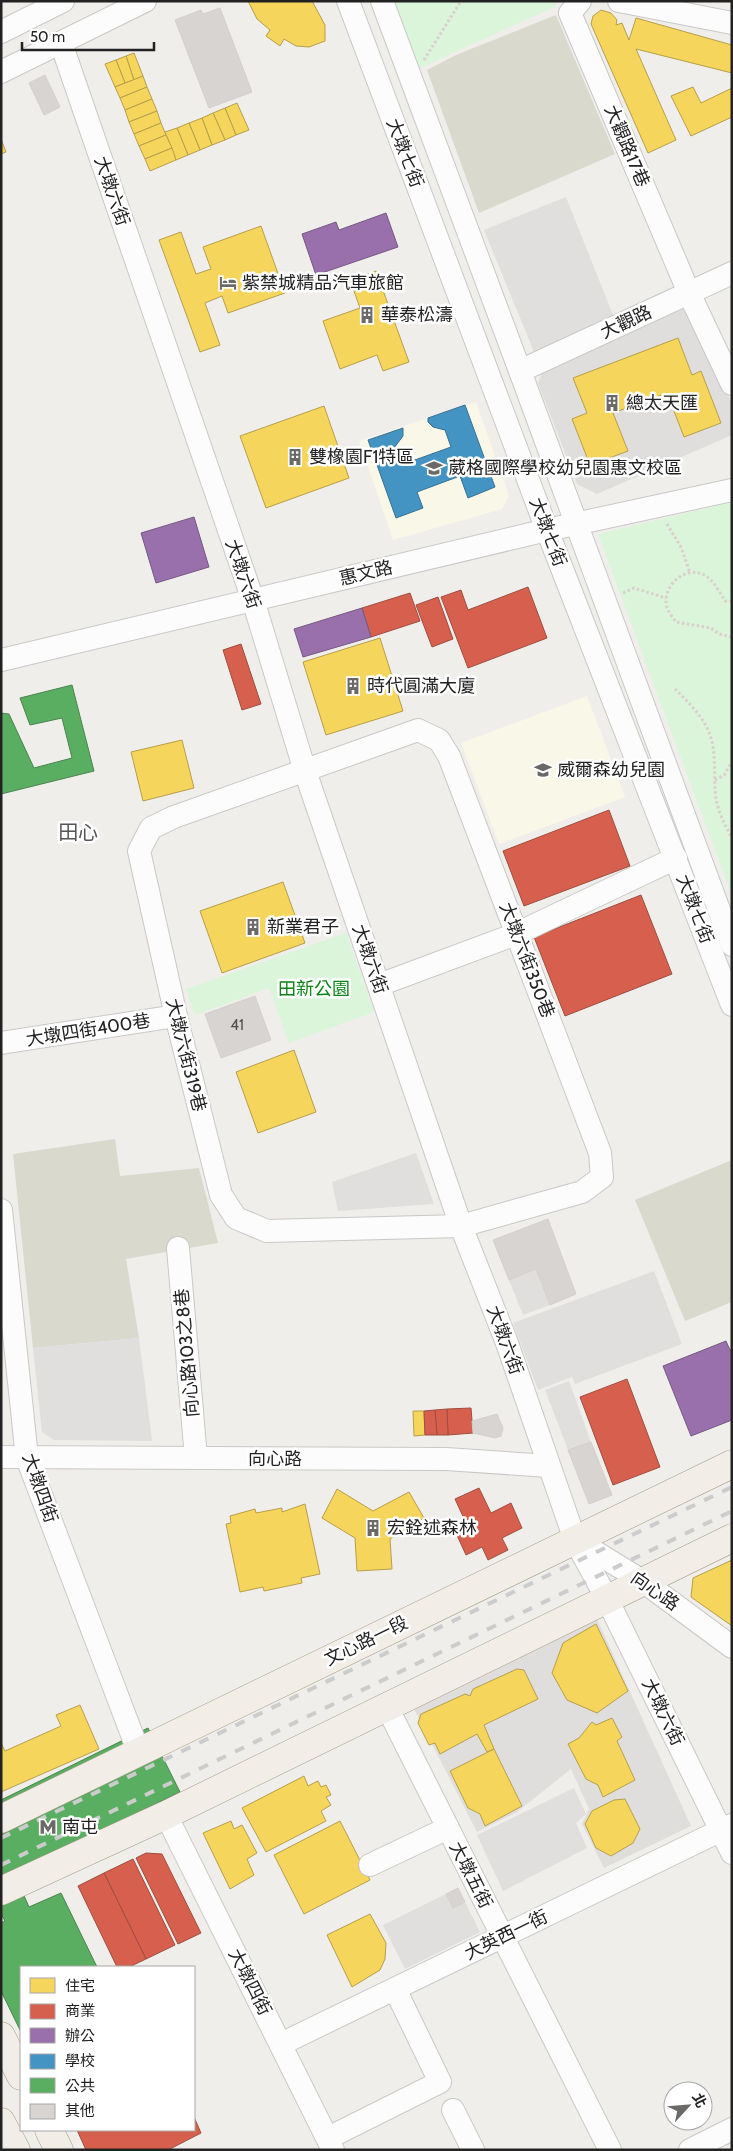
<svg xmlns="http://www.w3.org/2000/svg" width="733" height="2151" font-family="Cabin,'Noto Sans TC',sans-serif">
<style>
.residential{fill:#dfdedc}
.education{fill:#f8f7e8}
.construction{fill:#d9d9cd}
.park{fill:#daf5da}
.parking{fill:#e0dfde}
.homes{fill:#f6d55c;stroke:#b69f4b}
.shops{fill:#d6604d;stroke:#a04d40}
.offices{fill:#9970ab;stroke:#755982}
.schools{fill:#4393c3;stroke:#397193}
.public{fill:#5aae61;stroke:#49844e}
.building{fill:#d7d4d2;stroke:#d3d0cc}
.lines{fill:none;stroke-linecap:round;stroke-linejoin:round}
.minor-casing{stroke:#c9c8c7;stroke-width:24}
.major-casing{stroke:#a79c86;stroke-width:29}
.path{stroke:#dccecd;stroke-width:3;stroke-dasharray:2.5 2.5;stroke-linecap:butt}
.minor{stroke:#fdfcfc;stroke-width:22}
.major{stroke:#f3ede7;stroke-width:28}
.rail{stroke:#ccc;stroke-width:4;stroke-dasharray:10 10;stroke-linecap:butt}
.labels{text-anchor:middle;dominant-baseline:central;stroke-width:5;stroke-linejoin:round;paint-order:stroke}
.number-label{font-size:15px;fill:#4f4e4e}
.street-label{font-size:18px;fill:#222;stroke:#fff}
.poi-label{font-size:18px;fill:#222;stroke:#fff;text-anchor:start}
.park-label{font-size:18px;fill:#0c8416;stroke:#fff}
.quarter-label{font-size:20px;fill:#555;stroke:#fff}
</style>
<rect width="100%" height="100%" fill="#f0eeeb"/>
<g class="residential">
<polygon points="686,301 732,404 732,435 597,494 577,484 538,383 545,367"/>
<polygon points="597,1619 691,1826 604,1868 582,1824 589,1809 571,1769 517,1812 477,1832 414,1709"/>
</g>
<g class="education">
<polygon points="476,402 509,496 502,509 393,540 359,441"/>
<polygon points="587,696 625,797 499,844 461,743"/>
</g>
<g class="construction">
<polygon points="556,15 615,154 479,213 427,70 456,55"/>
<polygon points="115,1139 120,1176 199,1168 218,1243 126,1259 139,1338 33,1348 13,1154"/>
<polygon points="732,1160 732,1302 685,1321 635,1200"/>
</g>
<g class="park">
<polygon points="393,1 558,1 554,7 418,69"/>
<polygon points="732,502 732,896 598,534"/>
<polygon points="346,933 374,1012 289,1043 269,988 195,1015 186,989"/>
</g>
<g class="parking">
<polygon points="566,197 615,320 534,352 484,230"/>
<polygon points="416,1153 434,1204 338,1211 332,1182"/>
<polygon points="536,1269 550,1305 523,1315 509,1280"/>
<polygon points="654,1271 682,1344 575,1384 572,1377 538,1390 513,1323"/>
<polygon points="139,1338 152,1441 54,1440 42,1432 33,1348"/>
<polygon points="569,1381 591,1442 568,1450 545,1390"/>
<polygon points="574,1788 586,1814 576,1823 587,1848 503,1891 477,1835"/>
<polygon points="446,1894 453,1908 465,1902 480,1932 405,1969 383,1925"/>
</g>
<g class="homes">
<polygon points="248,1 312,1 325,25 325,41 309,47 296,46 284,39 280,46 266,36 270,30 257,19"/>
<polygon points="601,10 611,13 617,20 616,25 622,23 629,40 636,18 732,45 732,73 636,49 676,140 648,153 591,24 593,16"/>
<polygon points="134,53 143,76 134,80 126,56"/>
<polygon points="126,56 134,80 125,83 116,60"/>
<polygon points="116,60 125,83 115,87 105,64"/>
<polygon points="143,76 147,87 120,98 115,87"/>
<polygon points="147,87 152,99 125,110 120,98"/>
<polygon points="693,87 701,103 732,88 732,117 691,136 671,96"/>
<polygon points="152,99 157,111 129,122 125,110"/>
<polygon points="237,103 249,130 236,135 225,108"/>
<polygon points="225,108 236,135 225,140 213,113"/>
<polygon points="157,111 161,123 134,134 129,122"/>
<polygon points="213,113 225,140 212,145 202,118"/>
<polygon points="202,118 212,145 200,150 189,123"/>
<polygon points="161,123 166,135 139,146 134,134"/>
<polygon points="189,123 200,150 188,155 177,128"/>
<polygon points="177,128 188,155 176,160 165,132"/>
<polygon points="166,135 172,148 145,159 139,146"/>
<polygon points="1,139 6,152 1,154"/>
<polygon points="172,148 176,160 150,171 145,159"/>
<polygon points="261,226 285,293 228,313 222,296 205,303 220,345 200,352 159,240 181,232 196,274 211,269 203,247"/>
<polygon points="376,271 409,362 383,371 377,355 340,369 323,321 360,308 350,280"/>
<polygon points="678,338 692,375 701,371 721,423 684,437 667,393 613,413 628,451 590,465 572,419 587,413 573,378"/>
<polygon points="324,406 349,478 266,508 240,436"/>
<polygon points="380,638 403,711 326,735 303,662"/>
<polygon points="182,740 194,788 143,801 131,752"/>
<polygon points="283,882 305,943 222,973 200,911"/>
<polygon points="294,1050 316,1112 258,1133 236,1072"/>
<polygon points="413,1411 424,1411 425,1435 414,1436"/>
<polygon points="337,1489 373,1511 409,1492 424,1518 390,1539 392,1569 357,1571 355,1538 322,1518"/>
<polygon points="305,1504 320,1574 301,1578 302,1583 264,1591 263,1587 240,1592 226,1524 231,1523 230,1516 255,1509 256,1513 282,1508 282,1512"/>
<polygon points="732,1560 732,1626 691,1597 693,1578"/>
<polygon points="596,1624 628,1691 597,1713 567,1700 552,1673 563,1643"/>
<polygon points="517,1669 524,1670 538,1699 484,1725 494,1749 487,1752 477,1734 440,1754 435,1743 429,1745 418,1723 421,1714 465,1694 470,1696 473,1689"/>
<polygon points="80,1705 99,1749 1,1792 1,1743 5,1751 61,1726 56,1715"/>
<polygon points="612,1718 622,1737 617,1741 635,1780 603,1797 598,1785 586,1779 568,1744 579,1738 592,1722 596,1725"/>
<polygon points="494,1749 522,1806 485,1826 480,1814 468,1808 450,1771"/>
<polygon points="304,1776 308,1786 318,1781 321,1787 326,1785 331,1795 326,1797 331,1805 321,1811 326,1821 266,1852 242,1808"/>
<polygon points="625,1799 640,1829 633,1843 611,1856 596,1848 585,1824 592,1811 614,1800"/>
<polygon points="231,1821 234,1829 242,1825 257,1853 247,1859 254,1875 230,1889 203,1833"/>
<polygon points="340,1821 370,1880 304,1914 274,1855"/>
<polygon points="370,1914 386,1943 385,1959 380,1970 352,1987 327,1935"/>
</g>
<g class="shops">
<polygon points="528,587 547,638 468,668 441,597 461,590 468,610"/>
<polygon points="410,593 420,621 371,637 362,608"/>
<polygon points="438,597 453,639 432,647 416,605"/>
<polygon points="241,644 261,704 242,710 223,650"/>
<polygon points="609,810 630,866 524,906 503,851"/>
<polygon points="641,895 672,974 565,1016 534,937"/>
<polygon points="627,1379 660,1467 613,1485 580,1397"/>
<polygon points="471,1408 473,1433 448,1435 447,1409"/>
<polygon points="447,1409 448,1435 437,1435 435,1410"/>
<polygon points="435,1410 437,1435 425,1435 424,1411"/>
<polygon points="479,1488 491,1513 511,1503 522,1528 502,1538 508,1550 488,1560 482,1547 466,1555 455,1531 467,1525 455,1499"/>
<polygon points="146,1853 162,1854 201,1933 178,1944 136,1858"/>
<polygon points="133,1859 175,1945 146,1959 104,1873"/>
<polygon points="104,1873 146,1959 129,1967 117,1967 78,1886"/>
<polygon points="194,2117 201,2133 168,2150 86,2150 77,2130 194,2130"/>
</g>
<g class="offices">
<polygon points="386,213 398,247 316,275 302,234 336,222 339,230"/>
<polygon points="194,517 209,567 156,583 141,533"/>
<polygon points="362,608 371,637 303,657 294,629"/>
<polygon points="726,1341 730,1350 732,1349 732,1420 691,1436 663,1366"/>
</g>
<polygon class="schools" points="465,405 495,487 468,498 460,476 417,492 423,508 396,518 368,440 403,428 403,436 394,448 401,465 451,447 445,430 433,427 428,422 428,418"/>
<g class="public">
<polygon points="72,685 94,771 1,794 1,713 9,714 34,768 72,758 62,718 30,725 20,698"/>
<polygon points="148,1728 180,1792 14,1873 29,1907 61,1893 97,1967 21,1967 21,2032 1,1991 1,1923 5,1921 1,1914 1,1800"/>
</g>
<g class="building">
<polygon points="220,8 252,92 209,108 175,20 201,10 203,14"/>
<polygon points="45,75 60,107 44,115 29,83"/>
<polygon points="255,996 271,1040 221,1058 205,1014"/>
<polygon points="548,1219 576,1294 550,1305 536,1269 509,1280 493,1240"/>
<polygon points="497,1414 503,1428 501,1436 495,1438 473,1433 472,1421"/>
<polygon points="591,1442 612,1495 589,1504 568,1450"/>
<polygon points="458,1888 465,1902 453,1908 446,1894"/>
</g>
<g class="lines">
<g class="minor-casing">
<g id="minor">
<polyline points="348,1 547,530 732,1005"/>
<polyline points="382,1 520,371 732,945"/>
<polyline points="580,1 570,13 689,293 732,384"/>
<polyline points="619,1 732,23"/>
<polyline points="1,32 63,1"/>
<polyline points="61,43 253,600 305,771 461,1226 507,1343 575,1540 607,1599 732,1853"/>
<polyline points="1,72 145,1"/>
<polyline points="520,371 732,273"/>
<polyline points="1,660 547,530 732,490"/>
<polygon points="418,730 439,740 449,756 600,1153 602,1177 582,1192 461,1226 267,1231 236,1218 221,1195 176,1016 139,851 151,828 174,817"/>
<polyline points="379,985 516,934 676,858"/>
<polyline points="1,1043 176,1016"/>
<polyline points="1,1210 27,1458 139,1753"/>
<polyline points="178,1248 196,1458"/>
<polyline points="1,1457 446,1459 549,1466"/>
<polyline points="576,1540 644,1582 732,1647"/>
<polyline points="387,1707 610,2150"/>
<polyline points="166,1815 333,2150"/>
<polyline points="370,1865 448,1828"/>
<polyline points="281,2044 732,1825"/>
<polyline points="453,2110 473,2150"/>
<polyline points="328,2138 440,2082 395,1989"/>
<polyline points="690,2150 732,2129"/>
</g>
</g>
<g class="major-casing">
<g id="major">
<polyline points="1,1819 732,1464"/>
<polyline points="1,1891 166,1815 732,1538"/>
<polyline points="1,2036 21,2076"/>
<polyline points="1,2122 16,2150"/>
<polyline points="49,2130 59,2150"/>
</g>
</g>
<g class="path">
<polyline points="424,60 461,1"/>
<polyline points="667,524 681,547 690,573"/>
<polyline points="623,593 634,588 666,598"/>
<path d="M732,601h-7c-6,-9 -12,-23 -23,-27 -20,-8 -41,15 -35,34 2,5 6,10 9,14l35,6 8,6 13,3"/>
<path d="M675,689c13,13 29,28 35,46 7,20 3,42 6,63 2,14 9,27 16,40"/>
<polyline points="715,780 724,775 732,762"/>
</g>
<use href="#minor" class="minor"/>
<use href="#major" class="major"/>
<g class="rail">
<polyline points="1,1838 732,1487"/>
<polyline points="1,1865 732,1511"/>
</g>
</g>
<defs>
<g id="hotel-bare" transform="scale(1.35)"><path d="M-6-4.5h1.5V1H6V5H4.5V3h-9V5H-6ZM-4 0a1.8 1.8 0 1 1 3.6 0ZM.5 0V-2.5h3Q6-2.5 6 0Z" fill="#6a6968" stroke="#fff" stroke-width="2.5" paint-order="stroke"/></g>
<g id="building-bare" transform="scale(1.35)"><path d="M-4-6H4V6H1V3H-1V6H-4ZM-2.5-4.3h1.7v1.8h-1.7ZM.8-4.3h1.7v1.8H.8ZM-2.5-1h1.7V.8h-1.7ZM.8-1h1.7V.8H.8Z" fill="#6a6968" stroke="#fff" stroke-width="2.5" paint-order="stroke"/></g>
<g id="school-bare" transform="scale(1.35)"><path d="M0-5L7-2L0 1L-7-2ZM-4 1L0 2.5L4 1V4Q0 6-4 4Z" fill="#6a6968" stroke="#fff" stroke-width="2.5" paint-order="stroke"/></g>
<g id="metro-bare" transform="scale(1.35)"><path d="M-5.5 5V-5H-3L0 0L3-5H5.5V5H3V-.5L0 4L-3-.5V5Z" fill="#6a6968" stroke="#fff" stroke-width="2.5" paint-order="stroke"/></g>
</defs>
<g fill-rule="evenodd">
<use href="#hotel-bare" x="228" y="283"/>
<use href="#building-bare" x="367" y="315"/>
<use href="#building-bare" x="612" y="403"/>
<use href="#building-bare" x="295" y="457"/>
<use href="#school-bare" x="434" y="468"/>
<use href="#building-bare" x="353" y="686"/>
<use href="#school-bare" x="543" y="770"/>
<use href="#building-bare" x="253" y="927"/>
<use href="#building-bare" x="373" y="1528"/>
<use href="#metro-bare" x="48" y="1827"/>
</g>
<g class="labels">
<g class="number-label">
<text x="237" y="1025">41</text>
</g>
<g class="street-label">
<text transform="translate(627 146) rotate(67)">大觀路17巷</text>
<text transform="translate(405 153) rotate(69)">大墩七街</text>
<text transform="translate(112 191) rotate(71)">大墩六街</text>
<text transform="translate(626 322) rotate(-25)">大觀路</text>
<text transform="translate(548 532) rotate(69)">大墩七街</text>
<text transform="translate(366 573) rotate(-13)">惠文路</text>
<text transform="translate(243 574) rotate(71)">大墩六街</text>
<text transform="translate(695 909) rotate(69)">大墩七街</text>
<text transform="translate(370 959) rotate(71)">大墩六街</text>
<text transform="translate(527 960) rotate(69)">大墩六街350巷</text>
<text transform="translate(88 1030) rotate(-9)">大墩四街400巷</text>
<text transform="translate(186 1055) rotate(76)">大墩六街319巷</text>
<text transform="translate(505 1340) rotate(70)">大墩六街</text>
<text transform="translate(187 1353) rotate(-95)">向心路103之8巷</text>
<text x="275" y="1459">向心路</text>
<text transform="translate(40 1488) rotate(71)">大墩四街</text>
<text transform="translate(655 1591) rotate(35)">向心路</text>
<text transform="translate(366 1641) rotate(-26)">文心路一段</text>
<text transform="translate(663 1712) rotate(64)">大墩六街</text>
<text transform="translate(471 1875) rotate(63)">大墩五街</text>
<text transform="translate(506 1935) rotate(-26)">大英西一街</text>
<text transform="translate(250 1982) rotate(63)">大墩四街</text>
</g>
<g class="poi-label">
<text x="242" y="283">紫禁城精品汽車旅館</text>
<text x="381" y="315">華泰松濤</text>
<text x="626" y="403">總太天匯</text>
<text x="309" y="457">雙橡園F1特區</text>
<text x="448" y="468">葳格國際學校幼兒園惠文校區</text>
<text x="367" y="686">時代圓滿大廈</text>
<text x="557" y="770">威爾森幼兒園</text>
<text x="267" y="927">新業君子</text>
<text x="387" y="1528">宏銓述森林</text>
<text x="62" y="1827">南屯</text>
</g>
<g class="park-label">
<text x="314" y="989">田新公園</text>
</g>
<g class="quarter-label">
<text x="78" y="832">田心</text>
</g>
</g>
<rect width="733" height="2151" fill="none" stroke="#222222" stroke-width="5"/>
<rect x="20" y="1966" width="175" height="165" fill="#ffffff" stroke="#a7a7a7"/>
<rect x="30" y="1978" width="25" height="15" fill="#f6d55c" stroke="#a7a7a7"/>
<text x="65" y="1991" font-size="15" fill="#222222">住宅</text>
<rect x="30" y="2004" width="25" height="15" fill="#d6604d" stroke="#a7a7a7"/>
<text x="65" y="2016" font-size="15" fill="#222222">商業</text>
<rect x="30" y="2028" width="25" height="15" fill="#9970ab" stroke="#a7a7a7"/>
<text x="65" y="2041" font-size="15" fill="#222222">辦公</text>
<rect x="30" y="2054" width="25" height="15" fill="#4393c3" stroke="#a7a7a7"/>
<text x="65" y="2066" font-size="15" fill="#222222">學校</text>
<rect x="30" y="2078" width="25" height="15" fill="#5aae61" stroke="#a7a7a7"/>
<text x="65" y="2091" font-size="15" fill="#222222">公共</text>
<rect x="30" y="2104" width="25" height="15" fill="#d7d4d2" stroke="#a7a7a7"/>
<text x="65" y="2116" font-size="15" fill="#222222">其他</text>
<g transform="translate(688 2106) rotate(64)"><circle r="24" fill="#ffffff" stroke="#a7a7a7"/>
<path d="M0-4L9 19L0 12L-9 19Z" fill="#6a6968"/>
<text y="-8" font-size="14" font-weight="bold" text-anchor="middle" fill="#222222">北</text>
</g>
<path d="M22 42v8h132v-8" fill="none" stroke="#222222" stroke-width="2.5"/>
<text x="30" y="42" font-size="15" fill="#222222" stroke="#ffffff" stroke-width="4" paint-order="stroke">50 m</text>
</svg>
